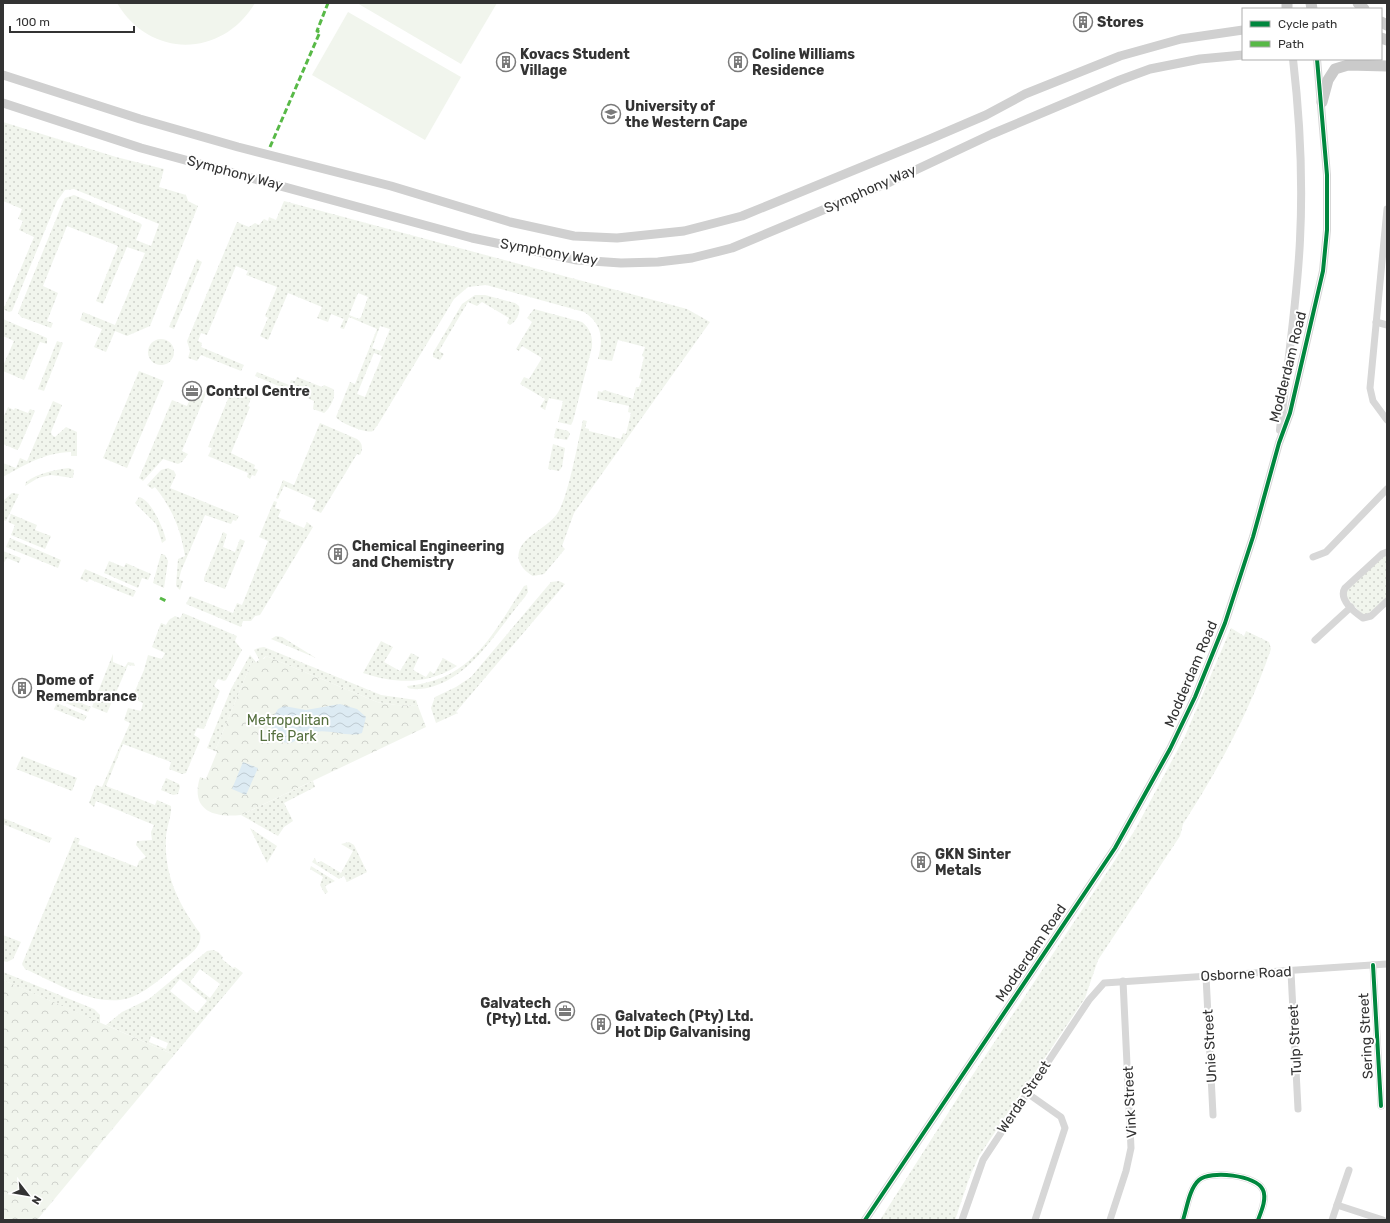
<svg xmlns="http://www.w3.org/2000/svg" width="1390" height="1223" font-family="Rubik,sans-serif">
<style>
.grass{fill:url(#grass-dots);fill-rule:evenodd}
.forest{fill:url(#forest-crowns)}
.pitch{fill:#f1f5ed}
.water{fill:url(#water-waves)}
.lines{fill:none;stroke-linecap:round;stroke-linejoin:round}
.minor{stroke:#d7d7d7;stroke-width:7}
.tertiary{stroke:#d7d7d7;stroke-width:8}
.secondary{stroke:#d0d0d0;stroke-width:9}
.primary{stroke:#cacaca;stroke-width:11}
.quiet{stroke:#58b947;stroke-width:3;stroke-dasharray:6 3;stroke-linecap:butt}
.cycleway-casing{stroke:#fff;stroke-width:6}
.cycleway{stroke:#00873e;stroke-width:4}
.labels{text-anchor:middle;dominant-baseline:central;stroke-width:4;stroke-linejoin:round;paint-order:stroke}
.poi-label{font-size:14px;font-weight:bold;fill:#333;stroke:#fff;text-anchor:start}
.street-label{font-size:14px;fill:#333;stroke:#fff}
.park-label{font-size:14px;fill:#56703f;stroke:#fff}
</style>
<defs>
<pattern id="grass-dots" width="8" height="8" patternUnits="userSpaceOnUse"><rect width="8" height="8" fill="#f1f5ed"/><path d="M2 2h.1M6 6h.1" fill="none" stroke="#cfd2cc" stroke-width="1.8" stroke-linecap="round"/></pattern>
<pattern id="forest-crowns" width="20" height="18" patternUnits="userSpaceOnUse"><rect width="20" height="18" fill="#f1f5ed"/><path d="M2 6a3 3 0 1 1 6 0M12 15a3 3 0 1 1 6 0" fill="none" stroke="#cfd2cc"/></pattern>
<pattern id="water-waves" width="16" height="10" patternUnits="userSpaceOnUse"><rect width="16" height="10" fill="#ddebf3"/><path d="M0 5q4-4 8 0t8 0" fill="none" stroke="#becad1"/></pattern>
</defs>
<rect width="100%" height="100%" fill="#fff"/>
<g class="grass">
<polygon points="3,122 116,157 164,169 159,187 186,195 188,201 198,206 150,326 127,336 115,331 106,352 94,347 102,329 80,320 83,312 115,325 145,253 127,247 103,304 96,301 118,246 67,226 43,286 58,293 47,321 53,323 51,328 21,317 18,313 63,202 65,198 74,195 140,223 142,225 136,240 151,246 159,224 74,189 65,190 57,201 12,311 9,312 3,309 3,306 5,306 34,237 19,230 23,221 18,219 22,209 3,201"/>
<path d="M284,201l403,108 23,13 -136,191 -12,33 3,3 -21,25 -11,2c-8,-4 -17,-14 -14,-24 3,-15 28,-24 38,-38 11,-15 21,-73 26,-94l4,1 -2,7 4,1v2l32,8 2,-6 3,1 5,-21 -3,-1 1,-6 -32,-7 1,-8 4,1 2,-2 29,9 3,-12h3l3,-8 -3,-1 5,-21 -2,-1 3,-9 -27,-7 -6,21 -14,-2c5,-19 5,-35 -14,-47l-98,-27 -18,2 -14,12 -77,127c-1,1 -3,4 -4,5 -7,3 -33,-8 -37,-14l14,-35 5,2 22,-55 -28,-12 -5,12 -4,-1 4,-9 -13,-5 -3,8 -11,-4 5,-11 -34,-14 -20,47 -8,-4 8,-18 -3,-2 12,-29 -31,-12 2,-4 -12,-5 -29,69 -6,-2 -3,8 4,2 -1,4 43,18 -3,6 -40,-16 -4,6 -9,-3 2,-7 -3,-10 50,-119 12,5 6,-4 4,2 5,-6 4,2 1,-4 7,3zM358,293l10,4 -7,20 -2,2 -10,-4zM380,326l10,3 -9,22 -9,-3zM374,353l8,3 -17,41 -8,-3z"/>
<polygon points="197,259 202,262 174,329 169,327"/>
<path d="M475,295h10l30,8 4,3c2,7 -3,16 -9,19l-3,-2 2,-5 -27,-16 -5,4 -9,-4 -29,49 5,3 -4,6 -7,-3v-4l29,-49z"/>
<path d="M534,309l48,13c8,6 11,15 10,25l-19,74 -2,4 -13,-3 5,-21 -14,-3 -4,12 -5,-3 5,-8 -25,-15 4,-7 5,2 13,-21 -20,-12 -3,5 -3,-2 16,-27 -5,-4z"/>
<polygon points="3,319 47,338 47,344 40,342 24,380 3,371 3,366 14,341 3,336"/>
<circle cx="161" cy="352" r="13"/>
<polygon points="57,341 63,343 44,391 38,389"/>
<polygon points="139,371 164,381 127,468 103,458"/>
<path d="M257,372l32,13 2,-5 4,1 2,-4 25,10 2,-2 9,4c4,6 -3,20 -9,24l-11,-4 1,-8 -59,-25z"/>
<polygon points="206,388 208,389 182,451 188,454 182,462 178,464 163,459 143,481 139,478 172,400 187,406 192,395 201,399"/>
<polygon points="229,389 251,398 248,406 250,407 231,453 255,465 254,468 258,470 255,476 252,475 250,479 247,477 248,473 208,456 212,448 208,447 230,394 227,393"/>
<path d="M53,401l9,4 -11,27 1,3 3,2 11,-10 11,5v24h-6v-4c-27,1 -45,12 -68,25v-14l13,5 4,-10 7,3z"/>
<polygon points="8,407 14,410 15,408 28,413 30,409 35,411 19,448 17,450 3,444 3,418"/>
<path d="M320,423l37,16c6,4 6,10 3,16l-3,-1 -36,59 -9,-4 4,-9 -32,-14 -6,13 -2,-1 7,-18 11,5z"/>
<polygon points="556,428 568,431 570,434 567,440 554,438"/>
<polygon points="553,444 565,448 562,467 559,471 548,469"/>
<path d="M69,468l5,2 -1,8 -22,-3 -13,3 -13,8 1,-4c12,-9 28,-12 43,-14z"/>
<path d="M168,468l6,3 2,4 -6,13 69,28 -3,5 -3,-1 -2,4 -26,-9 -24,56 -2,8 4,2 -3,9 -4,-4 2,-27 7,-3c-4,-26 -13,-48 -30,-69l-3,2 -5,-4 14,-15z"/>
<polygon points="12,493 19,494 6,521 3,520 3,501"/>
<path d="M139,497c12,2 25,33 27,43l-4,3 -6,-19 -21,-21z"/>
<polygon points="274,501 277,502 275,508 281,510 278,517 304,528 307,522 313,527 260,615 255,616 251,621 243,621 241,627 186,604 190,596 233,613 237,603 242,605 268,541 259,537"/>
<polygon points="11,514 37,525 35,530 51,536 45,549 11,535 15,525 8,522"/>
<polygon points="223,532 227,534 223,547 235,552 240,539 245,541 225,589 204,581 204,578"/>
<polygon points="10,538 61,560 58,568 6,547"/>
<polygon points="3,551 21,558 19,563 7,558 3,564"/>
<polygon points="161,554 165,555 168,561 164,588 153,583"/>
<polygon points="1387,554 1387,597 1368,614 1362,614 1346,597 1346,590"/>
<polygon points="109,561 124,567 126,563 151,574 148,580 142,578 138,588 104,573"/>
<polygon points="85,569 136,591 133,597 89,579 88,582 80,579"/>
<polygon points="559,581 565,584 456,712 458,713 436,723 431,708 435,697 456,687 471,677 551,582"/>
<path d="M527,585l1,7 -3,5c-28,32 -53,81 -98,91 -6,1 -13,2 -19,0l-1,-2c65,-6 85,-51 117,-100z"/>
<path d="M183,613l54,23 -2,5 7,9 -16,30 -2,1 -6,-2 -4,7 6,5 -16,38 -7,-1 -3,7 5,3 1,2 -14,33 -4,1 -13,-5 2,-7 -48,-18 -17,42 49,19 2,-5 14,6c1,10 -5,22 -5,33 -2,36 13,66 34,94 3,14 -11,22 -21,30 -14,12 -30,27 -47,34 -34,13 -77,-15 -107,-28l-3,-5 53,-127 5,2 -2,5 59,23 2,-6 7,-4 -10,-12 1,-4 15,-1 -1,-8 3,-7 -58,-24 -2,6 -5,-4 7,-18 6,2 28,-64 -6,-3 4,-12 13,3 2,-8 -11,-5 12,-28 4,-15 14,4 3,-6 -13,-6 9,-24 5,2 3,-5 6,-4 5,2z"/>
<path d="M1231,628l13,8 2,-5 23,11 2,7c-21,62 -53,121 -88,175l-3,12 -82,124 -13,38 -106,158 -9,20 -15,44h-75l84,-132 171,-258 50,-94z"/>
<polygon points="276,636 282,637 316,658 271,639"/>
<path d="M381,641l12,6 -9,15 16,9 11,-18 8,4 -6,13 13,7 4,-6 4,3 9,-16 14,8c-30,19 -61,18 -94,7z"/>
<polygon points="264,647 381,695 416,700 418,706 396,705 377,702 266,656 260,661 254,650 258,648"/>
<polygon points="113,654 113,662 125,667 128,662 134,663 135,666 128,665 107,713 92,707"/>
<polygon points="250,655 256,662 252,661 215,751 207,748 231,689"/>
<polygon points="60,694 91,707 88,712 58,700"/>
<polygon points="57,703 87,716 84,721 54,709"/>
<polygon points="22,756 77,778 72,791 16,769"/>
<polygon points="166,778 179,784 180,787 178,794 173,795 161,790"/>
<polygon points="313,781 315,787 284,803 293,821 284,827 278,836 241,815"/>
<polygon points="3,818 52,838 49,843 3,824"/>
<polygon points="250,828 277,846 267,863"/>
<polygon points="349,842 354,845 367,872 347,882 344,876 339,879 312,862 315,858 317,863 321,861 341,873 353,851 341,844"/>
<polygon points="311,866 335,881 325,886 328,892 325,894 320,885 323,877 310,869"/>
<polygon points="3,935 21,942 13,959 7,962 3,961"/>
<path d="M213,950l5,2 5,5 -1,2 11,9 2,-1 8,6 -69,82 -68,-30 16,-13 27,-13 58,-48zM200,969l20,15 -10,14 -20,-16zM180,979l27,22 -10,12 -27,-22zM151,1036l17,7 -2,6 -17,-7z"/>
<polygon points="3,972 94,1009 100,1015 100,1023 3,980"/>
</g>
<g class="forest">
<path d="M266,656l111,46 19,3 22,1 8,21 -185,88c-28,3 -51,-5 -41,-38l6,2 11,-27 -2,-1 37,-90 4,1 6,-4 2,1z"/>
<polygon points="3,980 174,1055 37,1220 3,1220"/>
</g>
<g class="pitch">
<path d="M117,3h138c-33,55 -105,56 -138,0z"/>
<polygon points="357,3 497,3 461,64"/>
<polygon points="348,12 461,77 425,140 312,75"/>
</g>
<g class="water">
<path d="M340,704l17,5 9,8 -4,16c-13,5 -32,-4 -47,-1 -21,3 -19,20 -42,4l-2,-15 7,-12 6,-3 22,4z"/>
<polygon points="243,762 258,768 246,795 232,789"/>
</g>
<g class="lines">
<g class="minor">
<polyline points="1387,209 1370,388 1373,401 1387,420"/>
<polyline points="1376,322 1387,325"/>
<path d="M1387,552l-5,2 -37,34c-7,11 9,24 18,30l8,-2 16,-15"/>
<polyline points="1313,557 1326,552 1387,489"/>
<polyline points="1315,640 1351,607"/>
<polyline points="1373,965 1381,1106"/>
<polyline points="1291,972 1298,1109"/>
<polyline points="1206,976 1213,1115"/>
<polyline points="1027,1093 1061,1117 1065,1128 1035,1220"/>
<polyline points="1337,1205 1349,1170"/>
<polyline points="962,1220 983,1160 1089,1000 1104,983 1387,964"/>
<polyline points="1110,1220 1126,1171 1131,1148 1123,981"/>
<path d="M1183,1220c4,-12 6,-31 16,-40 11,-10 58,-5 64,10 4,9 -2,22 -5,30"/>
<polyline points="1332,1220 1337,1205 1383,1220"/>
</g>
<g class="tertiary">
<path d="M1280,430c7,-63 17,-126 20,-190 3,-60 0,-121 -7,-181"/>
<polyline points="865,1220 1115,848 1170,749 1195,697 1225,623 1253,537 1279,443 1290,413 1323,271 1327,230 1327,175 1317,59"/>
</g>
<g class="secondary">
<polyline points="3,75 140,119 238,147 391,186 510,222 574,236 617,238 684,231 742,216 930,139 986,115 1025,94 1120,56 1181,39 1243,30"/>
<polyline points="3,103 141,148 472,238 577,260 621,263 658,262 692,258 732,248 890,182 992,134 1120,80 1150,69 1200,59 1243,55"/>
</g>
<g class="primary">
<polyline points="1287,3 1287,9"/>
<polyline points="1311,3 1312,9"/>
<polyline points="1358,3 1364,9"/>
<polyline points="1381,22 1387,25"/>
<polyline points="1381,38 1387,40"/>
<polyline points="1322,102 1328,80 1335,69 1348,65 1387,66"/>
</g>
<g class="quiet">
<polyline points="270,147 320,32 317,31 328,3"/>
<polyline points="160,598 166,601"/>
</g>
<g class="cycleway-casing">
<g id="cycleway">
<polyline points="1373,965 1381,1106"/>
<polyline points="865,1220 1115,848 1170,749 1195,697 1225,623 1253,537 1279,443 1290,413 1323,271 1327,230 1327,175 1317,59"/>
<path d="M1183,1220c4,-12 6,-31 16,-40 11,-10 58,-5 64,10 4,9 -2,22 -5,30"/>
</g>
</g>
<use href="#cycleway" class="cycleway"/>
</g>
<defs>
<g id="building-ring" transform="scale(1)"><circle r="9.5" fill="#fff" stroke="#7a7a7a" stroke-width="1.5"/><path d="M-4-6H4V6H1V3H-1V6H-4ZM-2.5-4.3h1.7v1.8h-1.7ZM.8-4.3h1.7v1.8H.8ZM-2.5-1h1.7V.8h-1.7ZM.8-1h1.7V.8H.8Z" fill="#7a7a7a"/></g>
<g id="university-ring" transform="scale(1)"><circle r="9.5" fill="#fff" stroke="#7a7a7a" stroke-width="1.5"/><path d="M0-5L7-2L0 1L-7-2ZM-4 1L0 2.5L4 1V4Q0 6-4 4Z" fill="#7a7a7a"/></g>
<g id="office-ring" transform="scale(1)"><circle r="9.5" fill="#fff" stroke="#7a7a7a" stroke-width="1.5"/><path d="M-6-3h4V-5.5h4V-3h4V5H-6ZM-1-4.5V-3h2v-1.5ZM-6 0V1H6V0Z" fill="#7a7a7a"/></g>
</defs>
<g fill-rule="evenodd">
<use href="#building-ring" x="1083" y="22"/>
<use href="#building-ring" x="506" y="62"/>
<use href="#building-ring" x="738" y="62"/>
<use href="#university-ring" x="611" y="114"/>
<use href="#office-ring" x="192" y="391"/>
<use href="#building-ring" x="338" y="554"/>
<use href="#building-ring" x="22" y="688"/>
<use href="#building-ring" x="921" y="862"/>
<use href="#office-ring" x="565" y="1011"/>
<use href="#building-ring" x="601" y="1024"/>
</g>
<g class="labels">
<g class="poi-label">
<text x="1097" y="22">Stores</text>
<text x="520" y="54">Kovacs Student<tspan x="520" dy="16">Village</tspan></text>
<text x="752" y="54">Coline Williams<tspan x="752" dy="16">Residence</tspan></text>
<text x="625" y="106">University of<tspan x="625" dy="16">the Western Cape</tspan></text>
<text x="206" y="391">Control Centre</text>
<text x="352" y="546">Chemical Engineering<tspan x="352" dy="16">and Chemistry</tspan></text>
<text x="36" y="680">Dome of<tspan x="36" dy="16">Remembrance</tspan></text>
<text x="935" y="854">GKN Sinter<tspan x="935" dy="16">Metals</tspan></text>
<text x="551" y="1003" text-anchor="end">Galvatech<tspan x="551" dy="16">(Pty) Ltd.</tspan></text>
<text x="615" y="1016">Galvatech (Pty) Ltd.<tspan x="615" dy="16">Hot Dip Galvanising</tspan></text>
</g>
<g class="street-label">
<text transform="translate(235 173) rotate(15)">Symphony Way</text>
<text transform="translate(870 189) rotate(-24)">Symphony Way</text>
<text transform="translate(549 252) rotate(10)">Symphony Way</text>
<text transform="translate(1288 367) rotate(-76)">Modderdam Road</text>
<text transform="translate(1191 674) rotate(-67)">Modderdam Road</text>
<text transform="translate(1031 953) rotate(-56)">Modderdam Road</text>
<text transform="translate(1246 974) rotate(-3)">Osborne Road</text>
<text transform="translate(1366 1036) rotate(-93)">Sering Street</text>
<text transform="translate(1295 1040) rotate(-93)">Tulp Street</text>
<text transform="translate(1210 1046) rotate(-93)">Unie Street</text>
<text transform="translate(1024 1097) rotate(-56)">Werda Street</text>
<text transform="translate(1130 1102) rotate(-93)">Vink Street</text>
</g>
<g class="park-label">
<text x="288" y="720">Metropolitan<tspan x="288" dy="16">Life Park</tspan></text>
</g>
</g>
<rect width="1390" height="1223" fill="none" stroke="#333333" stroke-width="8"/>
<rect x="1242" y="8" width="140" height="52" fill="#ffffff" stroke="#adadad"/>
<rect x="1250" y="21" width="20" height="6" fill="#00873e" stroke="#adadad"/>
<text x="1278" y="28" font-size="12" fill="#333333">Cycle path</text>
<rect x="1250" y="41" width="20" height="6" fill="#58b947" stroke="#adadad"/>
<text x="1278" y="48" font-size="12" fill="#333333">Path</text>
<g transform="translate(28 1195) rotate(121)" stroke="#ffffff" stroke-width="3" paint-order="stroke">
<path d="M0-3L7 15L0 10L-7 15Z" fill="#333333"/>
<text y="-6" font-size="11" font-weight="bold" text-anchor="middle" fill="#333333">N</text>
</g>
<path d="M10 26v6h124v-6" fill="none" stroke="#333333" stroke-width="2"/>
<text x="16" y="26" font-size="12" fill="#333333" stroke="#ffffff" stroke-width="3" paint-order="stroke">100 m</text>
</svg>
